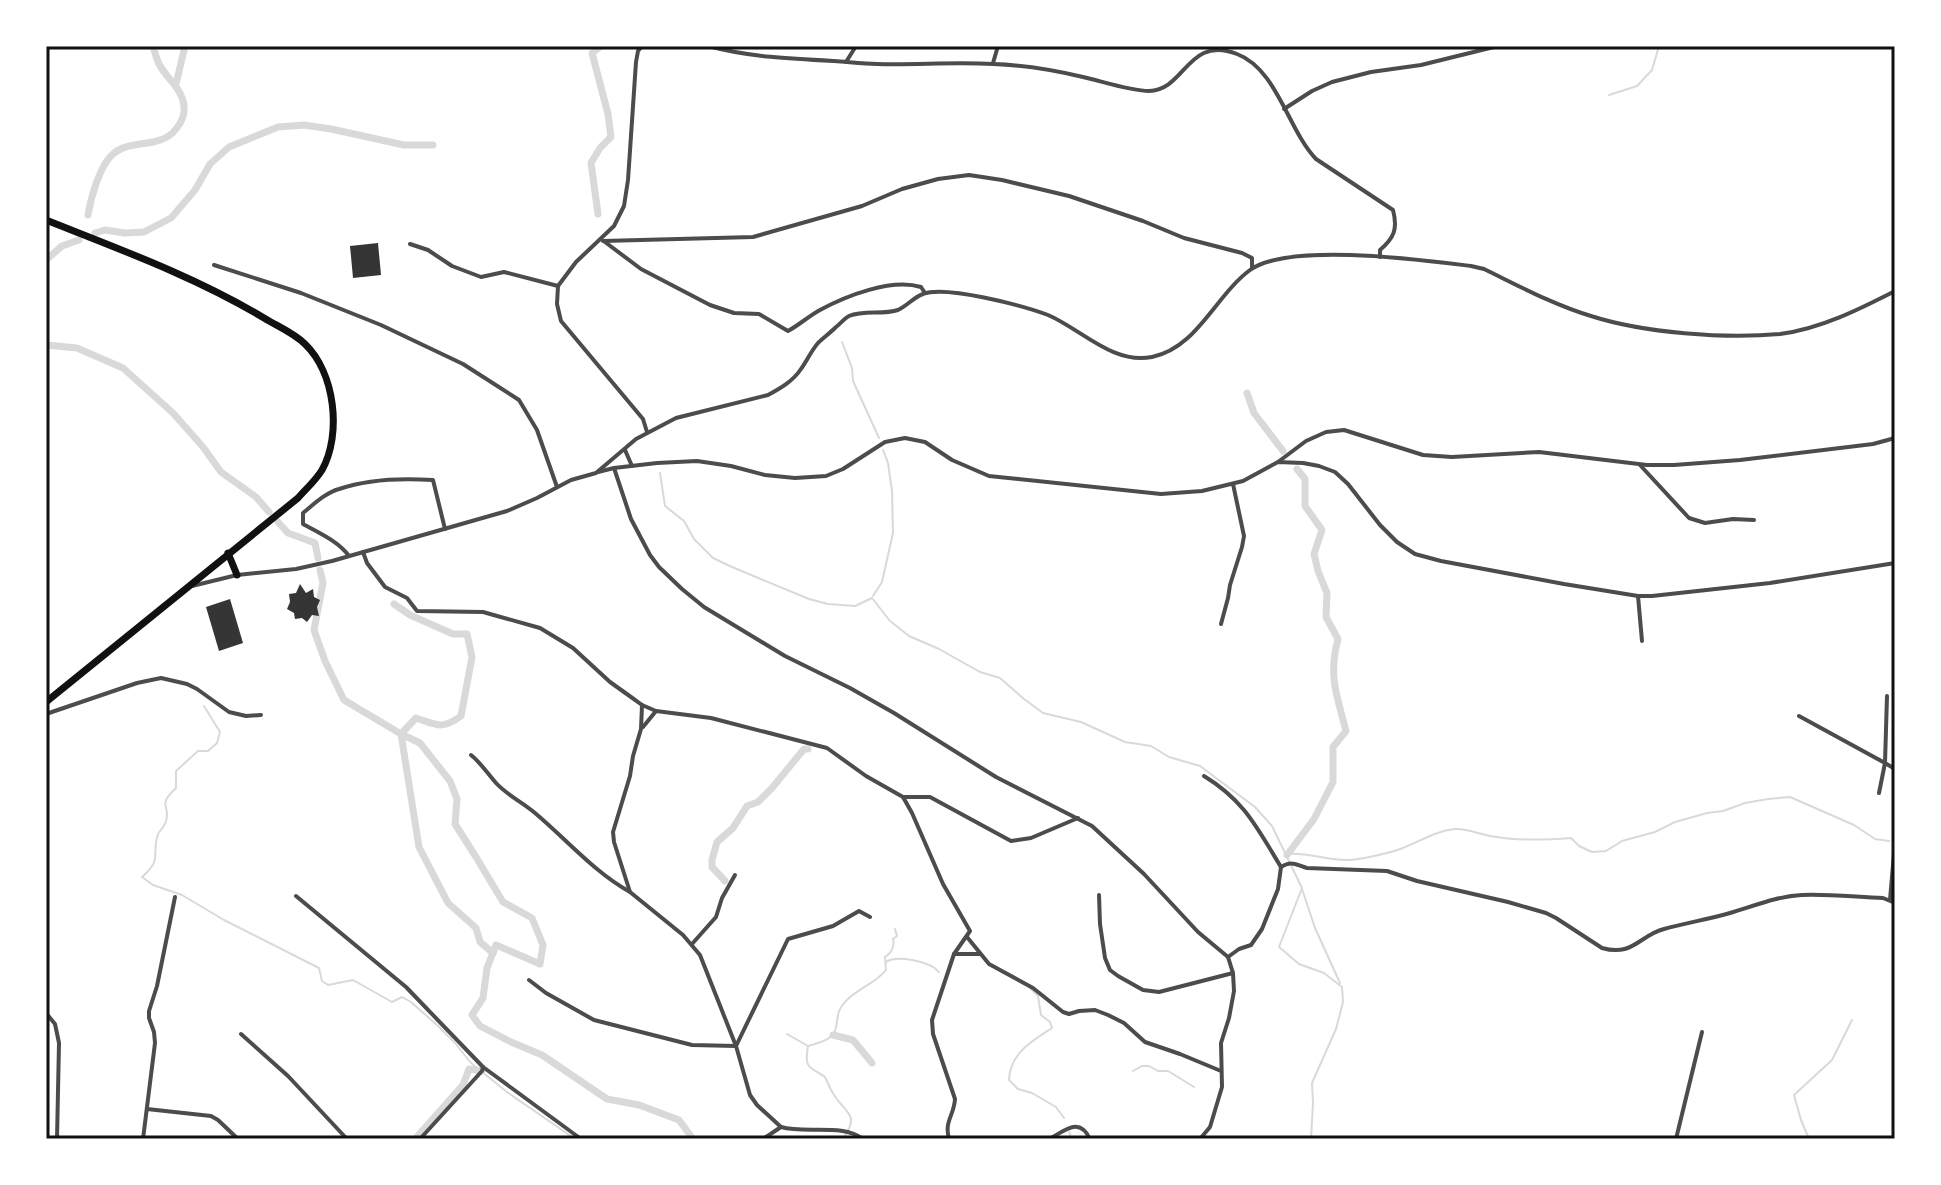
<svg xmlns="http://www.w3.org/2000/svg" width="1941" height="1185" font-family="'Open Sans',sans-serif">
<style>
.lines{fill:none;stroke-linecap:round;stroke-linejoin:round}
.stream{stroke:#d9d9d9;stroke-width:2}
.canal{stroke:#d9d9d9;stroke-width:7}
.building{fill:#353535}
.minor{stroke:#4c4c4c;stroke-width:4}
.trunk{stroke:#111;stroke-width:7}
.neatline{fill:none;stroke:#111;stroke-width:3}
</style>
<rect width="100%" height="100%" fill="#fff"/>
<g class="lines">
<g class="stream">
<polyline points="1609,95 1637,86 1652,70 1659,46"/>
<polyline points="842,342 852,368 853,381 879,438"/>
<polyline points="660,473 665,506 684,521 694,539 713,558 732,567 809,599 828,604 855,606 872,598 890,621 909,636 939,649 980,672 1000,678 1024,699 1043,713 1081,722 1125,742 1151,746 1169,757 1200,766 1255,807 1272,826 1302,888 1279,947 1299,964 1324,973 1342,987 1343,1002 1336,1029 1312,1083 1313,1103 1311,1139"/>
<polyline points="873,596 882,582 893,533 892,491 888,463 883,450"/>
<path d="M204,706l16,26 -3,11 -9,8h-10l-22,20v17c-20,19 -5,16 -10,33 -1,6 -8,10 -9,16 -5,21 5,22 -15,40l11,8 29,10 42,25 95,48 3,13 6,4 25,-5 39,22 10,-5 9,5 27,24 17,17 16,20 36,29 68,47"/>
<path d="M1288,854c20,-2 40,7 61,6 13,-1 42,-7 54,-12 18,-7 32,-17 52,-19 13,-1 28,7 42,8 24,4 49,3 74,1l8,8 13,6 14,-1 16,-10 33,-9 20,-10 32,-9 16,-2 22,-8 23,-4 22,-2 64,28 21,14 14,2"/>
<polyline points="1302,889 1315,928 1340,983"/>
<path d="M886,962c11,-7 44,-1 53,10"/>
<path d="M1030,988l8,8 3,19 9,7 2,6c-20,13 -42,25 -43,52l9,9 14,4 24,14 8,11"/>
<path d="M787,1034l21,12c-4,23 1,20 17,31 3,6 5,12 9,18 13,20 26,19 9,44"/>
<path d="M808,1046c8,-2 25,-7 27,-15 4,-12 0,-19 11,-30 12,-13 29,-17 40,-31l-1,-13c6,-4 10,-10 8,-18l4,-3 -2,-7"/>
<polyline points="1133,1071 1142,1066 1149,1066 1158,1071 1168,1071 1194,1087"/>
<polyline points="1069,1131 1071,1139"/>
<polyline points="1809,1139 1801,1120 1794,1095 1832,1060 1852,1020"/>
</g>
<g class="canal">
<polyline points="176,84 185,46"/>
<polyline points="598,214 591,163 600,148 611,137 608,114 592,53 601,46"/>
<path d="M88,215c3,-18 12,-51 26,-62 17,-14 47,-4 62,-24 5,-6 9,-15 8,-23 -2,-18 -17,-27 -25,-42 -3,-6 -4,-12 -6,-18"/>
<polyline points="95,233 105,230 125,233 144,232 171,218 195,190 210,164 229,147 278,127 304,125 331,129 404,145 433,145"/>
<polyline points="46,260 62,246 79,240"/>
<polyline points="46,345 77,348 123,368 173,413 203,447 221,472 256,497 269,512"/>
<polyline points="1247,393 1254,413 1283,451"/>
<polyline points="278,522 288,533 315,543 318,558"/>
<polyline points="320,570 323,583 314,630 325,661 344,700 401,734 420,743 450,781 457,799 455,824 476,857 503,902 532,918 543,945 540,964 496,945 487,968 483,998 472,1015 480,1026 511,1042 542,1055 607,1099 639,1105 679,1120 693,1139"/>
<path d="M394,604l16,11 43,19h14l5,23 -11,59c-19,14 -24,9 -45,2l-15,16 18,113 29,56 28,25 4,14 13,11"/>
<path d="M1287,855l27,-36 19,-37v-35l13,-16c-9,-35 -18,-55 -8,-92l-12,-22 1,-24 -9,-22 -4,-17 8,-24 -17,-24v-27l-8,-10"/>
<polyline points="725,881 712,867 712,860 717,842 733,828 747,806 758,802 772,788 804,749 808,749"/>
<polyline points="833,1035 853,1040 872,1063"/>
<polyline points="415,1139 463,1085 469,1069 482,1071"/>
</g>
</g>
<g class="building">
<polygon points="378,243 381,275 353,278 350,246"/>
<polygon points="300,584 306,593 313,589 314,597 320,600 317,607 319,616 312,615 307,622 302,618 295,619 294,613 287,609 290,602 289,594 296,593"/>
<polygon points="230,599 243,643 219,651 206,607"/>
</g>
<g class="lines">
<g class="minor">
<polyline points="642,46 638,51 636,62 628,180 624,206 614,226 576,262 558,286 557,304 561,321 643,419 647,432"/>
<path d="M708,46c41,11 84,13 126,15 15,1 29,3 43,3 38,1 77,-2 116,0 30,1 61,6 90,13 18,4 48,14 66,14 37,-1 38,-56 88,-37 40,15 51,76 79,105l77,51c5,19 1,28 -13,40v7"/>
<polyline points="846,62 856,46"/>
<polyline points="993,63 998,46"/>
<polyline points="1284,109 1312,91 1332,82 1371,72 1421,65 1498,46"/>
<polyline points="603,241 753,237 862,206 902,189 938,179 969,175 1002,180 1069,196 1143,221 1184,238 1242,253 1252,258 1252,268"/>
<path d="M605,242l36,27 69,36 24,8 25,1 29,17c11,-6 21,-15 32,-21 26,-14 71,-32 101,-23l4,6"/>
<polyline points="410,244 428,250 452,266 481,277 504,272 558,286"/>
<polyline points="214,265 301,293 381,325 463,364 519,400 537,430 557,487"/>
<polyline points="625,450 632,466"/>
<polyline points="1278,462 1306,441 1326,432 1344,430 1423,455 1452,457 1539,452 1647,465 1674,465 1740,460 1873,444 1895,438"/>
<polyline points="1640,465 1689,518 1705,523 1733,519 1754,520"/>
<polyline points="614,468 631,519 650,555 659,567 682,589 704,607 785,656 850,688 894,713 996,777 1092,826 1144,874 1198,932 1228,957 1233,973 1234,991 1229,1018 1221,1043 1222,1087 1210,1127 1200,1139"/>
<polyline points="598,472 614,468 657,463 697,461 731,466 765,475 795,478 826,476 843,469 885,442 905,438 925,442 952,460 989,476 1161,494 1202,491 1243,481 1278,462 1303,463 1319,466 1335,472 1348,484 1380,525 1397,542 1415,554 1441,561 1564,584 1638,596 1652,596 1770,583 1895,563"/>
<path d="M363,552l4,11 18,24 22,11 10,13 66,1 57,16 33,20 37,34 21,15 11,8 14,6 55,7 116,30 39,28 37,21 9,16 31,71 27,47 -16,23 -22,66 1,14 22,65c-1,17 -11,22 -6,40"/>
<path d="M349,556c-11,-15 -30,-23 -46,-32v-11c10,-8 22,-20 36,-24 29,-10 64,-11 94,-9l12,49"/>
<path d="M192,586l45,-11 59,-6 36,-8 175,-50 30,-13 34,-18 25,-7 40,-34 40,-21 92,-23c13,-7 25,-14 33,-26 6,-8 10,-18 17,-26 5,-5 12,-10 18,-16 4,-3 9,-9 13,-11 15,-6 34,-1 49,-6 9,-4 16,-13 25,-16 23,-9 101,12 125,21 33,14 65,50 104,42 45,-9 63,-61 98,-87 39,-28 172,-10 221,-4l13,3c35,17 70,36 107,47 53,17 133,23 189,18 40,-5 80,-25 115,-43"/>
<polyline points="1638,596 1642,641"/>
<polyline points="1221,624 1228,598 1230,585 1242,547 1244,536 1233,484"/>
<polyline points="1887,696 1885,763 1895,769"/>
<polyline points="46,714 137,683 161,678 187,684 197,689 229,712 246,716 261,715"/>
<polyline points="1799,716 1885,763 1879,793"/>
<polyline points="643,727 656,711"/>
<path d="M471,755c10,8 16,18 25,28 11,12 26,19 39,30 31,26 59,59 95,79"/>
<path d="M1204,776c41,25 53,52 77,91"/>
<polyline points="904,797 930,797 1011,841 1031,838 1078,818"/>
<polyline points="1099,895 1100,924 1105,958 1110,970 1118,976 1143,990 1159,992 1233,973"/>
<polyline points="296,896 406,987 483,1067 581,1139"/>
<polyline points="1890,900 1895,842"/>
<polyline points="967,937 989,964 1033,988 1063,1012 1069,1014 1079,1011 1095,1010 1108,1015 1124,1023 1145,1042 1180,1054 1221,1071"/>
<polyline points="692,944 716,917 722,898 735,875"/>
<polyline points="954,954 980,954"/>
<path d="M1228,957l11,-8 12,-4 11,-16 16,-40 3,-22c11,-7 15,-2 26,1l80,3 30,10 91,21 38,11 10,5 46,30c31,9 38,-13 62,-19 22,-6 45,-10 66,-16 24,-7 48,-17 72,-18 27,-1 54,2 81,3l12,5"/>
<polyline points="529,980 546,993 594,1020 692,1045 736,1046 700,955 683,935 630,892 614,842 613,832 630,776 633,756 641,729 642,705"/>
<polyline points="46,1013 55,1024 59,1043 57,1139"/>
<polyline points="241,1034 288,1076 347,1139"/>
<polyline points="147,1109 211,1116 218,1120 238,1139"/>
<polyline points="781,1127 757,1105 750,1095 736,1046 788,939 833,926 859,911 870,917"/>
<polyline points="143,1139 155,1043 154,1032 149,1018 149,1011 157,986 175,897"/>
<polyline points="420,1139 482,1071 483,1067"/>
<path d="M763,1139l18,-12c25,7 62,-4 82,12"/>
<path d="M1049,1139c16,-8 30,-23 41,0"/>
<polyline points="1676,1139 1702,1032"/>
</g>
<g class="trunk">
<path d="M46,220c73,29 150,57 218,98 13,8 30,15 41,26 30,29 37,90 17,126 -6,10 -16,19 -24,28l-252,204"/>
<polyline points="228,553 237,575"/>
</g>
</g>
<rect width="1941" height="1185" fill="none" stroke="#ffffff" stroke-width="96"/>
<rect x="48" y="48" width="1845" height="1089" class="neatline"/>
</svg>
